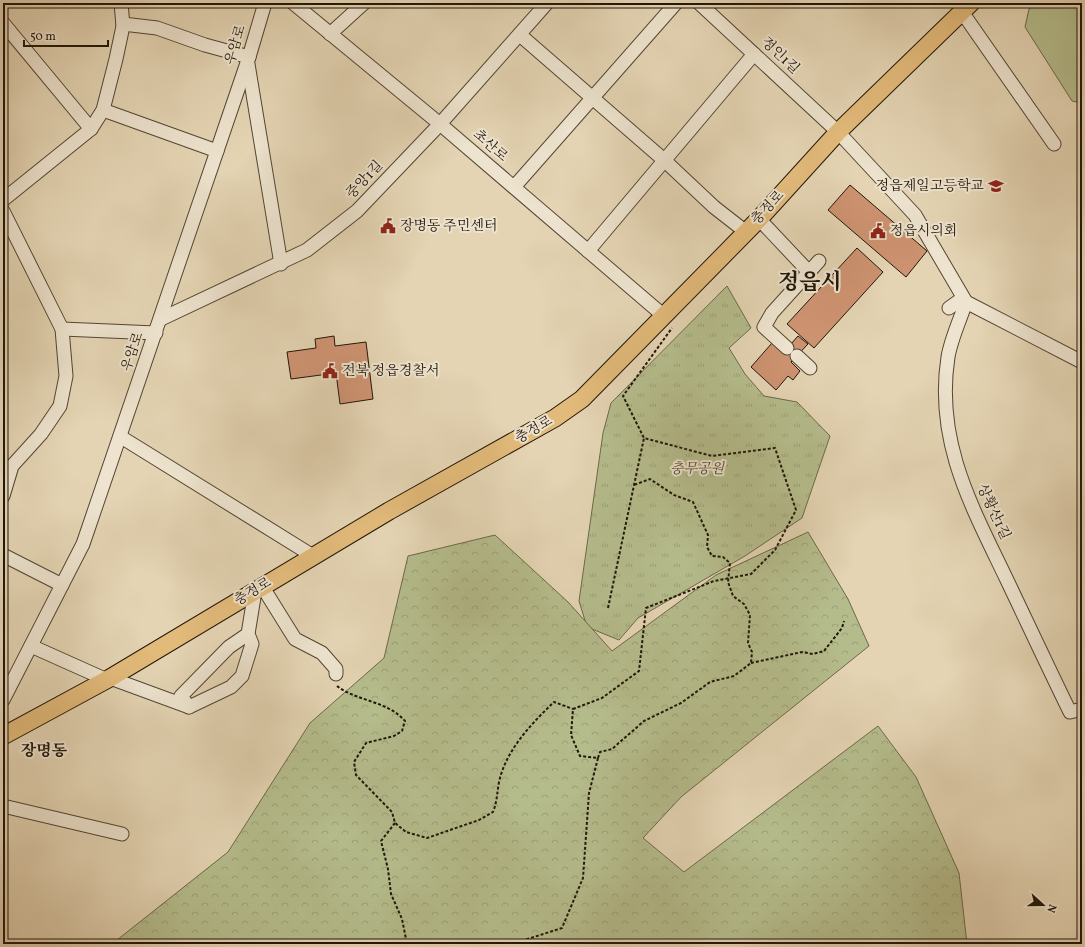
<svg xmlns="http://www.w3.org/2000/svg" width="1085" height="947" font-family="Vollkorn,'Noto Serif KR',serif">
<style>
.grass{fill:url(#grass-tufts);stroke:#6b694a}
.forest{fill:url(#forest-crowns);stroke:#6b694a}
.garden{fill:#b5bc8c;stroke:#6b694a}
.building{fill:#ce9371;stroke:#211609}
.lines{fill:none;stroke-linecap:round;stroke-linejoin:round}
.minor-casing{stroke:#524634;stroke-width:15}
.major-casing{stroke:#211609;stroke-width:19}
.path{stroke:#211609;stroke-width:2;stroke-dasharray:3 2;stroke-linecap:butt}
.minor{stroke:#ede3ce;stroke-width:13}
.major{stroke:#e2ba7a;stroke-width:17}
.labels{text-anchor:middle;dominant-baseline:central;stroke-width:4;stroke-linejoin:round;paint-order:stroke}
.street-label{font-size:14px;fill:#211609;stroke:#ede3ce}
.poi-label{font-size:14px;fill:#211609;stroke:#ede3ce;text-anchor:start}
.park-label{font-size:14px;font-style:italic;fill:#4d4830;stroke:#ede3ce}
.quarter-label{font-size:16px;font-weight:bold;fill:#211609;stroke:#ede3ce}
.town-label{font-size:22px;font-weight:bold;fill:#211609;stroke:#ede3ce}
</style>
<defs>
<pattern id="grass-tufts" width="24" height="20" patternUnits="userSpaceOnUse"><rect width="24" height="20" fill="#b5bc8c"/><path d="M3 7l-1-3M5 7V3M7 7l1-3M15 17l-1-3M17 17v-4M19 17l1-3" fill="none" stroke="#9ba177"/></pattern>
<pattern id="forest-crowns" width="20" height="18" patternUnits="userSpaceOnUse"><rect width="20" height="18" fill="#b5bc8c"/><path d="M2 6a3 3 0 1 1 6 0M12 15a3 3 0 1 1 6 0" fill="none" stroke="#9ba177"/></pattern>
</defs>
<rect width="100%" height="100%" fill="#e4d4b3"/>
<filter id="stains"><feTurbulence type="fractalNoise" baseFrequency=".005" numOctaves="4"/><feColorMatrix values="0 0 0 0 .2 0 0 0 0 .09 0 0 0 0 .02 0 0 0 .5 -.17"/></filter>
<radialGradient id="worn" r=".72"><stop offset=".6" stop-color="#630" stop-opacity="0"/><stop offset="1" stop-color="#630" stop-opacity=".3"/></radialGradient>
<polygon class="grass" points="727,286 751,328 729,348 745,374 764,396 797,402 830,436 802,518 745,556 638,618 619,640 587,627 579,601 603,433 611,403"/>
<polygon class="forest" points="808,532 848,599 869,646 681,797 643,838 684,872 878,726 916,777 959,873 967,944 112,944 228,852 310,723 384,658 408,556 495,535 568,602 612,651 716,575"/>
<polygon class="garden" points="1039,3 1082,3 1082,103 1072,101 1025,27 1029,9"/>
<g class="building">
<polygon points="850,185 927,251 906,277 828,210"/>
<polygon points="857,248 883,272 814,348 787,324"/>
<polygon points="334,336 335,346 366,342 373,399 340,404 336,373 291,379 287,352 316,348 315,339"/>
<polygon points="798,336 808,344 791,362 800,371 793,380 788,376 776,390 751,367 772,343 783,353"/>
</g>
<g class="lines">
<g class="minor-casing">
<g id="minor">
<polyline points="293,3 440,124 664,316"/>
<polyline points="699,3 838,132 915,215 966,302 1082,362"/>
<polyline points="962,12 1054,144"/>
<polyline points="3,23 91,129"/>
<polyline points="123,24 157,28 205,45 249,57"/>
<polyline points="330,34 364,3"/>
<polyline points="520,35 664,160 714,207 746,232"/>
<polyline points="248,64 281,264"/>
<polyline points="103,110 217,151"/>
<polyline points="514,187 676,3"/>
<polyline points="3,200 91,129 103,110 116,59 123,26 121,3"/>
<polyline points="3,211 62,329 66,376 60,406 41,434 12,466 3,496"/>
<polyline points="759,219 809,272"/>
<polyline points="588,251 754,54"/>
<path d="M966,302c-6,18 -15,37 -18,55 -13,84 23,148 58,221 21,44 42,89 64,134l12,-3"/>
<polyline points="949,308 963,298"/>
<polyline points="161,319 307,250 357,211 440,124 547,3"/>
<polyline points="62,329 156,333"/>
<polyline points="787,348 764,327 772,313 819,261"/>
<polyline points="797,356 810,368"/>
<polyline points="121,437 313,556"/>
<polyline points="3,555 62,585"/>
<polyline points="262,586 295,639 322,653 336,669 336,674"/>
<polyline points="31,646 107,680"/>
<polyline points="110,678 189,707 231,687 242,676 252,644 248,634 255,591"/>
<polyline points="3,700 83,544 249,57 265,3"/>
<polyline points="189,707 181,696 229,647 248,634"/>
<polyline points="3,806 122,834"/>
</g>
</g>
<g class="major-casing">
<polyline id="major" points="3,736 110,678 389,511 555,418 582,399 759,219 838,132 971,3"/>
</g>
<g class="path">
<polyline points="608,608 644,438"/>
<polyline points="751,663 802,652 813,654 824,651 842,628 844,621"/>
<path d="M337,686c19,15 51,15 68,35l-3,10 -8,5 -28,7 -12,19 2,13 36,37 3,11 11,9 21,6 52,-18 14,-8c4,-10 4,-19 6,-30 7,-32 32,-58 55,-80l19,7"/>
<polyline points="598,758 600,752 612,749 644,721 681,703 710,682 734,676 751,663 752,652 748,643 750,615 744,604 733,596 728,582 730,563 723,557 712,556 707,547 708,535 693,502 674,495 650,479 634,485"/>
<polyline points="395,823 381,841 388,869 391,894 402,919 406,939 409,944"/>
<polyline points="512,944 562,928 583,878 589,793 598,758 580,756 571,735 573,709 602,698 639,671 646,608 714,581 751,574 775,550 796,510 775,448 712,456 644,438 623,396 672,328"/>
</g>
<use href="#minor" class="minor"/>
<use href="#major" class="major"/>
</g>
<defs>
<g id="school-bare" transform="scale(1.2)"><path d="M0-5L7-2L0 1L-7-2ZM-4 1L0 2.5L4 1V4Q0 6-4 4Z" fill="#8f2418" stroke="#ede3ce" stroke-width="2.5" paint-order="stroke"/></g>
<g id="civic-bare" transform="scale(1.2)"><path d="M-.6-6.5H3V-4.5H.6V-3L4-1V1h2V6H-6V1h2V-1L-.6-3ZM-1.2 2.5V6h2.4V2.5Z" fill="#8f2418" stroke="#ede3ce" stroke-width="2.5" paint-order="stroke"/></g>
</defs>
<g fill-rule="evenodd">
<use href="#school-bare" x="996" y="186"/>
<use href="#civic-bare" x="388" y="226"/>
<use href="#civic-bare" x="878" y="231"/>
<use href="#civic-bare" x="330" y="371"/>
</g>
<g class="labels">
<g class="street-label">
<text transform="translate(236 45) rotate(-73)">우암로</text>
<text transform="translate(780 56) rotate(43)">정인1길</text>
<text transform="translate(490 146) rotate(41)">초산로</text>
<text transform="translate(365 180) rotate(-47)">중앙1길</text>
<text transform="translate(768 208) rotate(-47)">충정로</text>
<text transform="translate(133 352) rotate(-71)">우암로</text>
<text transform="translate(534 430) rotate(-30)">충정로</text>
<text transform="translate(993 512) rotate(65)">상황산1길</text>
<text transform="translate(253 592) rotate(-31)">충정로</text>
</g>
<g class="poi-label">
<text x="984" y="186" text-anchor="end">정읍제일고등학교</text>
<text x="400" y="226">장명동 주민센터</text>
<text x="890" y="231">정읍시의회</text>
<text x="342" y="371">전북 정읍경찰서</text>
</g>
<g class="park-label">
<text x="697" y="469">충무공원</text>
</g>
<g class="quarter-label">
<text x="44" y="752">장명동</text>
</g>
<g class="town-label">
<text x="810" y="283">정읍시</text>
</g>
</g>
<rect width="1085" height="947" fill="none" stroke="#e4d4b3" stroke-width="16"/>
<rect x="4" y="4" width="1077" height="939" fill="none" stroke="#211609" stroke-width="2"/>
<rect x="8" y="8" width="1069" height="931" fill="none" stroke="#211609"/>
<g transform="translate(1043 905) rotate(111)" stroke="#ede3ce" stroke-width="3" paint-order="stroke">
<path d="M0-3L7 15L0 10L-7 15Z" fill="#211609"/>
<text y="-6" font-size="11" font-weight="bold" text-anchor="middle" fill="#211609">N</text>
</g>
<path d="M24 40v6h84v-6" fill="none" stroke="#211609" stroke-width="2"/>
<text x="30" y="40" font-size="12" fill="#211609" stroke="#ede3ce" stroke-width="3" paint-order="stroke">50 m</text>
<rect width="100%" height="100%" filter="url(#stains)"/>
<rect width="100%" height="100%" fill="url(#worn)"/>
</svg>
